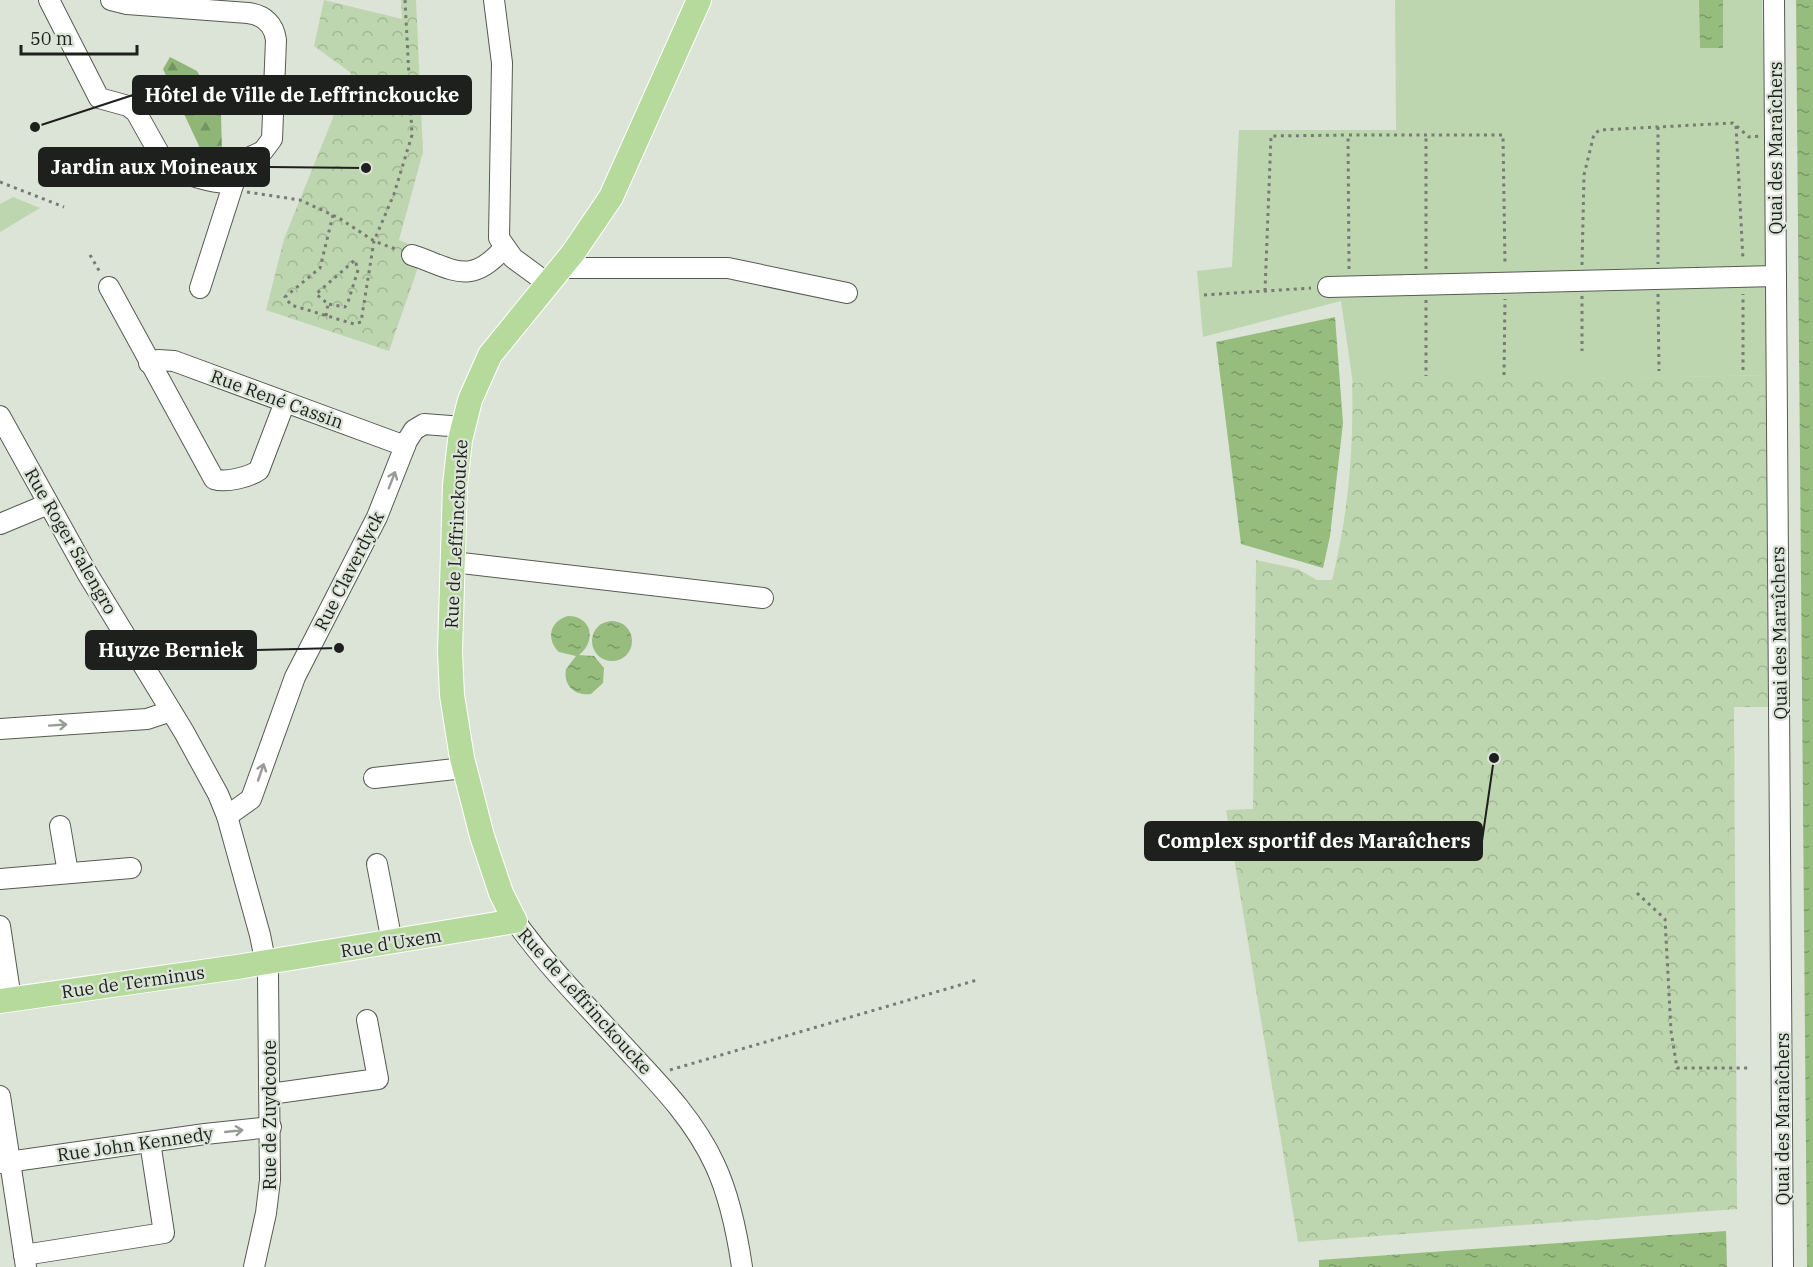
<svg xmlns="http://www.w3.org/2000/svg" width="1813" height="1267" font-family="'IBM Plex Serif',serif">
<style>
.green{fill:#bed6af}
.forest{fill:url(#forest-firs)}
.park{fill:url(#park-crowns)}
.water{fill:url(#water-ripples)}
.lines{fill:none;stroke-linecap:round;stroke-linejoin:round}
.minor-casing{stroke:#555c51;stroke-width:22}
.major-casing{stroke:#fff;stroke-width:26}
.path{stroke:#767b73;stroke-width:3;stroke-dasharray:3 4.5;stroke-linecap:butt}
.minor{stroke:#fff;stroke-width:20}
.major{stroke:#b6da9c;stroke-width:24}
.oneway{stroke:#999b99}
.labels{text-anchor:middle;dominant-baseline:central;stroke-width:4.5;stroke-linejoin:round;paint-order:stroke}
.street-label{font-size:18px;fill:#1d201c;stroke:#dce4d8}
.leader{fill:none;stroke:#1d201c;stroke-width:2}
.callout-dot{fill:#1d201c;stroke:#dce4d8;stroke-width:2}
.callout{fill:#1d201c;stroke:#1d201c;stroke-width:2}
.callout-label{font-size:20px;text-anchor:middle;font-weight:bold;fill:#fff}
</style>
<defs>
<pattern id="forest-firs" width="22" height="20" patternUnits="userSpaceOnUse" patternTransform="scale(1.5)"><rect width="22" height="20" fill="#8fb677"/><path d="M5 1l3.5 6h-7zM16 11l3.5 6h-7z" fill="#749461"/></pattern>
<pattern id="park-crowns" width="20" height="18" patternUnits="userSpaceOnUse" patternTransform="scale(1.5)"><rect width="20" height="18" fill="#bed6af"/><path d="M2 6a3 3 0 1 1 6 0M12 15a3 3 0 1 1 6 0" fill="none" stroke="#a3b796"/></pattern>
<pattern id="water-ripples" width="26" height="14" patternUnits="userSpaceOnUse" patternTransform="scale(1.5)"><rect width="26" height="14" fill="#96bd7e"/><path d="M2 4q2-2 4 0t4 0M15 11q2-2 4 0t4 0" fill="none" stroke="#7a9966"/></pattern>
</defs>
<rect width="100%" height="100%" fill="#dce4d8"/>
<g class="green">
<polygon points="1395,0 1762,0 1770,375 1353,384 1341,301 1203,337 1197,271 1232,267 1239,130 1396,130"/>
<polygon points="13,197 40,208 0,232 0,204"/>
</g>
<polygon class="forest" points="170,57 197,71 221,113 222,154 215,175 202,168 199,146 163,69"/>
<g class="park">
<polygon points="324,0 402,19 401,0 416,0 423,152 399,240 424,250 389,351 266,310 284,239 351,73 314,46"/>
<path d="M1770,375v332h-36l3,502 -439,33 -72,-432 27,-1 3,-249 42,9 19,11h15c16,-64 22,-131 20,-197z"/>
</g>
<g class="water">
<polygon points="1699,0 1723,0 1723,48 1700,48"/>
<polygon points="1796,0 1813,0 1813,1267 1807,1267"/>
<polygon points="1335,317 1343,423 1330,536 1323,568 1241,544 1216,342"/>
<path d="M568,616c24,0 29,25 11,39l15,1 10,12 -1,15 -12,11c-16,2 -28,-8 -25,-25l10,-13 -17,-4c-13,-12 -10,-31 9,-36z"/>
<circle cx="612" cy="641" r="20"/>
<polygon points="1726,1231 1727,1267 1319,1267 1319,1260"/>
</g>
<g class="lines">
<g class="minor-casing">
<g id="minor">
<path d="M49,0l50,98 29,8 8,6 28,50c11,11 56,24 70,20l10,-22 19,-9 9,-12 4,-99c-2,-16 -12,-25 -28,-27l-121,-9 -16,-4"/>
<polyline points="494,0 502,63 499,238 513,258 547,283"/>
<polyline points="1774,0 1783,1267"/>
<path d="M412,255c42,14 58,32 92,-7"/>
<polyline points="560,268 728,268 847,293"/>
<path d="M109,287l105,192c12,4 36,-2 45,-9l26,-68"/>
<polyline points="1328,287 1776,276"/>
<polyline points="200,288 234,182"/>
<polyline points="149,363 158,360 174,361 405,446"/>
<polyline points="0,416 87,573 184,732 218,794 227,816 260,935 268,975 270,1180 266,1213 254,1267"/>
<polyline points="0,524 48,504"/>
<polyline points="453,562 763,598"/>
<polyline points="0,729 147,719 171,711"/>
<polyline points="374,778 464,768"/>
<polyline points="227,816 251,799 295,677 377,517 407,441 414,430 424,424 463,427"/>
<polyline points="60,826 68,873"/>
<polyline points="377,864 392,942"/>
<polyline points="0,879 131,868"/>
<path d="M515,921c35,49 78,91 118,135 31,33 63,67 82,109 15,32 22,68 27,102"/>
<polyline points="0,926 11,999"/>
<polyline points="270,1094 378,1079 367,1020"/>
<polyline points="0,1096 26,1267"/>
<polyline points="0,1163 205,1134 271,1127"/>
<polyline points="24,1255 164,1233 150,1142"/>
</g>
</g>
<g class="major-casing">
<polyline id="major" points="0,1001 237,967 515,921 501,893 482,836 462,758 452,695 450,652 455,485 460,440 470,400 490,355 573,253 611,197 699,0"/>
</g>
<g class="path">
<polyline points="1736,126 1743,260"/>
<polyline points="1658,127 1658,264"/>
<polyline points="0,182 64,207"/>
<polyline points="247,192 300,200 339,218 374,241 398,250"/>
<polyline points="333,215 320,268 285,297 291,305 354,324 361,322 374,241 394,194 412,135 405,0"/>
<polyline points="90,255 101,274"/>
<polyline points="1582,265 1584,175 1594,134 1600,130 1733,123 1749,137 1760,136"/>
<polyline points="1349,269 1348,135 1503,135 1505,265"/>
<polyline points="1426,269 1426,135"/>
<polyline points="1265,291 1271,136 1348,135"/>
<polyline points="1658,294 1659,371"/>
<polyline points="1204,295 1311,288"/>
<polyline points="1582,296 1582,351"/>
<polyline points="1426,300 1426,376"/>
<polyline points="326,316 328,304 316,294 355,260 358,270 348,302 345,307 328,304"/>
<polyline points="1743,370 1743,294"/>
<polyline points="1504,375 1505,299"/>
<polyline points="1637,893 1665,919 1671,1031 1677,1068 1748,1068"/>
<polyline points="670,1070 977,980"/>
</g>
<use href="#minor" class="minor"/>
<use href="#major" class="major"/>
</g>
<defs><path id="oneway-shaft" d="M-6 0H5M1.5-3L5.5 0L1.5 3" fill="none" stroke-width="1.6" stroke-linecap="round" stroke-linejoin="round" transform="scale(1.5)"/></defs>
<g class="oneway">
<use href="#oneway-shaft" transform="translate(392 480) rotate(-69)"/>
<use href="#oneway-shaft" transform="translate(58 725) rotate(-4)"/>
<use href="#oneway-shaft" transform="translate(261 772) rotate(-71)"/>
<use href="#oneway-shaft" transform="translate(234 1131) rotate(-6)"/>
</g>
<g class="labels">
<g class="street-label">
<text transform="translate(1775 148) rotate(-90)">Quai des Maraîchers</text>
<text transform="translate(277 399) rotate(20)">Rue René Cassin</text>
<text transform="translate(456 534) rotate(-87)">Rue de Leffrinckoucke</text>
<text transform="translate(71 541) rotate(60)">Rue Roger Salengro</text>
<text transform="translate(349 571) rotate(-63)">Rue Claverdyck</text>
<text transform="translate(1779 633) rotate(-91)">Quai des Maraîchers</text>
<text transform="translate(391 943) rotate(-9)">Rue d'Uxem</text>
<text transform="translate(133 982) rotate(-8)">Rue de Terminus</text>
<text transform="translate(585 1001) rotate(48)">Rue de Leffrinckoucke</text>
<text transform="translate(269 1115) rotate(-90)">Rue de Zuydcoote</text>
<text transform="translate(1782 1119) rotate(-90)">Quai des Maraîchers</text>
<text transform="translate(135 1144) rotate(-8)">Rue John Kennedy</text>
</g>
</g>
<path class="leader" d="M35 127L133 95M366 168L269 167M339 648L256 650M1494 758L1482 841"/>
<g class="callout-dot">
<circle cx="35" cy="127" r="6"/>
<circle cx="366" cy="168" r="6"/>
<circle cx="339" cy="648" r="6"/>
<circle cx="1494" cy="758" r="6"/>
</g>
<g class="callout">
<rect x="133" y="76" width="338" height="38" rx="6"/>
<rect x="39" y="148" width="230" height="38" rx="6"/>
<rect x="86" y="631" width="170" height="38" rx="6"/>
<rect x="1145" y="822" width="337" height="38" rx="6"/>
</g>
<g class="callout-label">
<text x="302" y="102">Hôtel de Ville de Leffrinckoucke</text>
<text x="154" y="174">Jardin aux Moineaux</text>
<text x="171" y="657">Huyze Berniek</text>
<text x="1314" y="848">Complex sportif des Maraîchers</text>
</g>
<path d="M21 45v9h116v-9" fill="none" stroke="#1d201c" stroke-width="3"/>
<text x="30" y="45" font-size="18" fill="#1d201c" stroke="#dce4d8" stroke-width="4.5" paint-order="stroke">50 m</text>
</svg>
